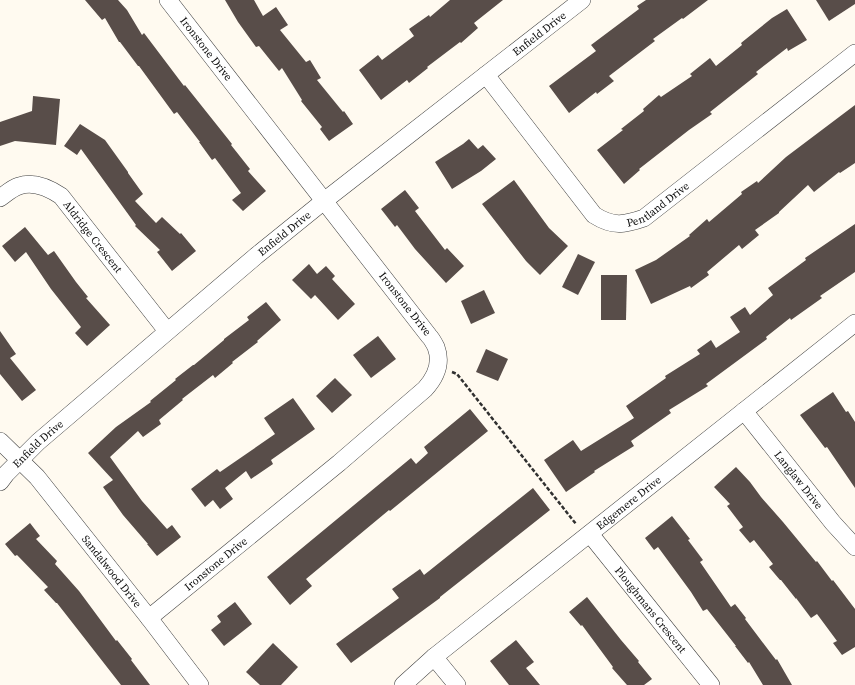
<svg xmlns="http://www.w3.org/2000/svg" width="855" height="685" font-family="'Source Serif 4',serif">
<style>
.building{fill:#584d49}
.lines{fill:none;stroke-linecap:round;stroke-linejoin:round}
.street-casing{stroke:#414141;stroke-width:18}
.path{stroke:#303030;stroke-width:2.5;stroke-dasharray:4 2;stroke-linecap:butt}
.street{stroke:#fff;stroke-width:17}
.labels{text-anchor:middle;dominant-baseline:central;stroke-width:4;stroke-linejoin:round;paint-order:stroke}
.street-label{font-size:11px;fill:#0e0e0e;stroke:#fff}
</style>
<rect width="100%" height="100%" fill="#fffaf0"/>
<g class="building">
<polygon points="85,0 118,0 127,10 142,35 144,33 184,86 185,85 232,144 231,145 250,169 248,171 266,191 243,211 232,200 241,193 215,158 212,160 199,142 200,142 177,112 174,114 139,66 138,66 120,42 119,42 105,18 102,20"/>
<polygon points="225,0 254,0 263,16 276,7 288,25 280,30 306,62 310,60 321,78 317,80 343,112 344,111 353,124 329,141 320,129 322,127 301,101 302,100 282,68 279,71 259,46 256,47 238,22"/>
<polygon points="450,0 503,0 474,23 478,28 461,43 460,42 427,67 428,68 409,83 407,80 381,100 359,70 378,55 382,60 414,36 409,29 429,15 430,17"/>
<polygon points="646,0 708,0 683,19 682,18 653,39 655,41 609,76 614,81 597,94 596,92 569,113 549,86 596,51 591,45 639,9 637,6"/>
<polygon points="816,0 855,0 855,4 829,21"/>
<polygon points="787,9 807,40 788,51 787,48 756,72 758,74 710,112 712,114 689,130 639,169 640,170 624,184 597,150 623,130 621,129 644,111 643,109 659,95 661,97 692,76 690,74 710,58 716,66 742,45 741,43 772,18"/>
<polygon points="33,96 60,99 56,145 15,141 0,146 0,122 32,111"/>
<polygon points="855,105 855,163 840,173 839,172 814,192 808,185 779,212 779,213 755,230 759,235 742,249 739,245 707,272 709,275 691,288 690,286 651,304 635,270 656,260 690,236 689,235 707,219 709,222 742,194 741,192 757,181 758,183 786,157"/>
<polygon points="80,124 105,140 128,172 128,173 143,194 135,201 156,223 162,217 180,234 181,233 196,251 172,271 157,252 160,250 135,226 136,225 81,149 77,155 64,146"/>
<polygon points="469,139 478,149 483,145 496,159 481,171 452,189 435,162 463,144"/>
<polygon points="514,180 549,228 568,246 540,275 526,261 482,204"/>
<polygon points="405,190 419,208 415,211 445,250 447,248 464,266 446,283 415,249 397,225 395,227 381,209"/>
<polygon points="855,224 855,272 820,296 822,298 791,320 790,318 766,337 767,339 706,384 708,386 669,410 671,413 631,441 634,446 594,471 595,472 566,492 544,460 573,440 581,451 634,418 626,406 666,378 665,376 700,354 697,350 711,340 716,348 740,332 730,317 745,307 750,315 773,295 768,288 806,260 805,258"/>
<polygon points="25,227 48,255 54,251 76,282 88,297 86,298 110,325 87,346 75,333 81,327 51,289 26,252 15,262 2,246"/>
<polygon points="578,254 595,262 578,295 562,287"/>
<polygon points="309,264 317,274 326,266 335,276 332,279 355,304 338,320 315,295 311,299 292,280"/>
<polygon points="601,275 627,275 626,320 601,320"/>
<polygon points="484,290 495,313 471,324 461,301"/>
<polygon points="266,302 281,320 257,341 258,342 232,362 233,363 215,378 213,375 182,399 183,400 159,420 161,424 143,437 138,431 110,457 142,501 167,529 172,525 181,537 157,556 147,544 148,544 123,515 103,487 113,480 88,453 116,427 151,402 150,401 176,380 175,379 193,365 194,365 224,340 224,339 249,320 247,317"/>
<polygon points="0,331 16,354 10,358 36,390 22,401 0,374"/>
<polygon points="378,336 396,359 371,378 353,355"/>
<polygon points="486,349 508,359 498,381 476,372"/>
<polygon points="335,378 352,395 332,413 316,396"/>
<polygon points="833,392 846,412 848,411 855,422 855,488 827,447 825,448 800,415"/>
<polygon points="293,398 315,429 271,460 273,464 251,479 246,471 225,488 233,499 220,509 213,500 205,507 191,489 217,469 220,472 275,434 264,418"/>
<polygon points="470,409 488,431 390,511 389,510 306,579 312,586 290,605 267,577 411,458 416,464 428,453 424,447"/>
<polygon points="736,467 750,482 761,497 783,522 816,562 817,561 832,581 833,580 855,609 855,647 842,655 833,643 837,641 817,614 811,618 796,598 796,599 781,580 780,580 769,567 773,564 754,540 750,543 739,530 743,527 727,506 730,504 714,487"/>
<polygon points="533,488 550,510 440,597 440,598 351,663 336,644 399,598 392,589 420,569 424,575"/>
<polygon points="672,516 690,539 688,540 703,560 700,562 731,607 735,604 746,618 745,619 776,660 777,659 792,685 763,685 749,662 748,663 735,646 736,646 707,609 703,611 691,592 658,547 654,550 645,538"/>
<polygon points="30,523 40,536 36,539 57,561 55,564 79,591 116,641 117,640 132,659 131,660 150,685 121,685 57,603 56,603 44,590 48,587 17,555 15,556 5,544"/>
<polygon points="587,597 621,640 639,661 638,662 652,679 644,685 627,685 612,668 613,667 582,625 581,626 569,612"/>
<polygon points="235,602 252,624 224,646 211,630 221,622 217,616"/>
<polygon points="516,640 534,662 526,668 540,685 509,685 490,661"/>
<polygon points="273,643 298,667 281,685 260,685 246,672"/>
</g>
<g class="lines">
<g class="street-casing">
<g id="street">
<path id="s1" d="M486,75l108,140c19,12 30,10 50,3l211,-165"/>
<path id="s2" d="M0,198c6,-4 12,-10 19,-12 14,-5 30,2 42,10l106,135"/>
<path id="s3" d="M744,411l89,112 22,24"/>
<path id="s4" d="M0,441l37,36 112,141 51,67"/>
<path id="s5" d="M0,482l6,-8 32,-32 218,-186 68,-55 258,-201"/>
<path id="s6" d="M590,534l121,151"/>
<path id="s7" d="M149,618l190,-155 86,-74c11,-12 17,-26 11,-42 -2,-4 -4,-8 -7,-11l-261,-336"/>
<polyline points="434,657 457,685"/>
<path id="s8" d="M403,685l31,-28 421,-334"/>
</g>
</g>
<polyline class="path" points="452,372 457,374 576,524"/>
<use href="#street" class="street"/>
</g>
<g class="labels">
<g class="street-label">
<text stroke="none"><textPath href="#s5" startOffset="702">Enfield Drive</textPath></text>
<text transform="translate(206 49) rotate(52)">Ironstone Drive</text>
<text stroke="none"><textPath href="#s1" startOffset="248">Pentland Drive</textPath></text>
<text stroke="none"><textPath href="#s5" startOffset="378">Enfield Drive</textPath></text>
<text stroke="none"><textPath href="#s2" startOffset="119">Aldridge Crescent</textPath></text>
<text transform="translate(405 304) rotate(52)">Ironstone Drive</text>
<text stroke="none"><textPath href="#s5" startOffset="54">Enfield Drive</textPath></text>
<text stroke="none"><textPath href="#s3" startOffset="88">Langlaw Drive</textPath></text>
<text stroke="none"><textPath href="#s8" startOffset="290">Edgemere Drive</textPath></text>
<text stroke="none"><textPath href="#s7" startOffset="86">Ironstone Drive</textPath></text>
<text stroke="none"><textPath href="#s4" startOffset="172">Sandalwood Drive</textPath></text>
<text stroke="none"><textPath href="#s6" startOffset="97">Ploughmans Crescent</textPath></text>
</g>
</g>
</svg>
